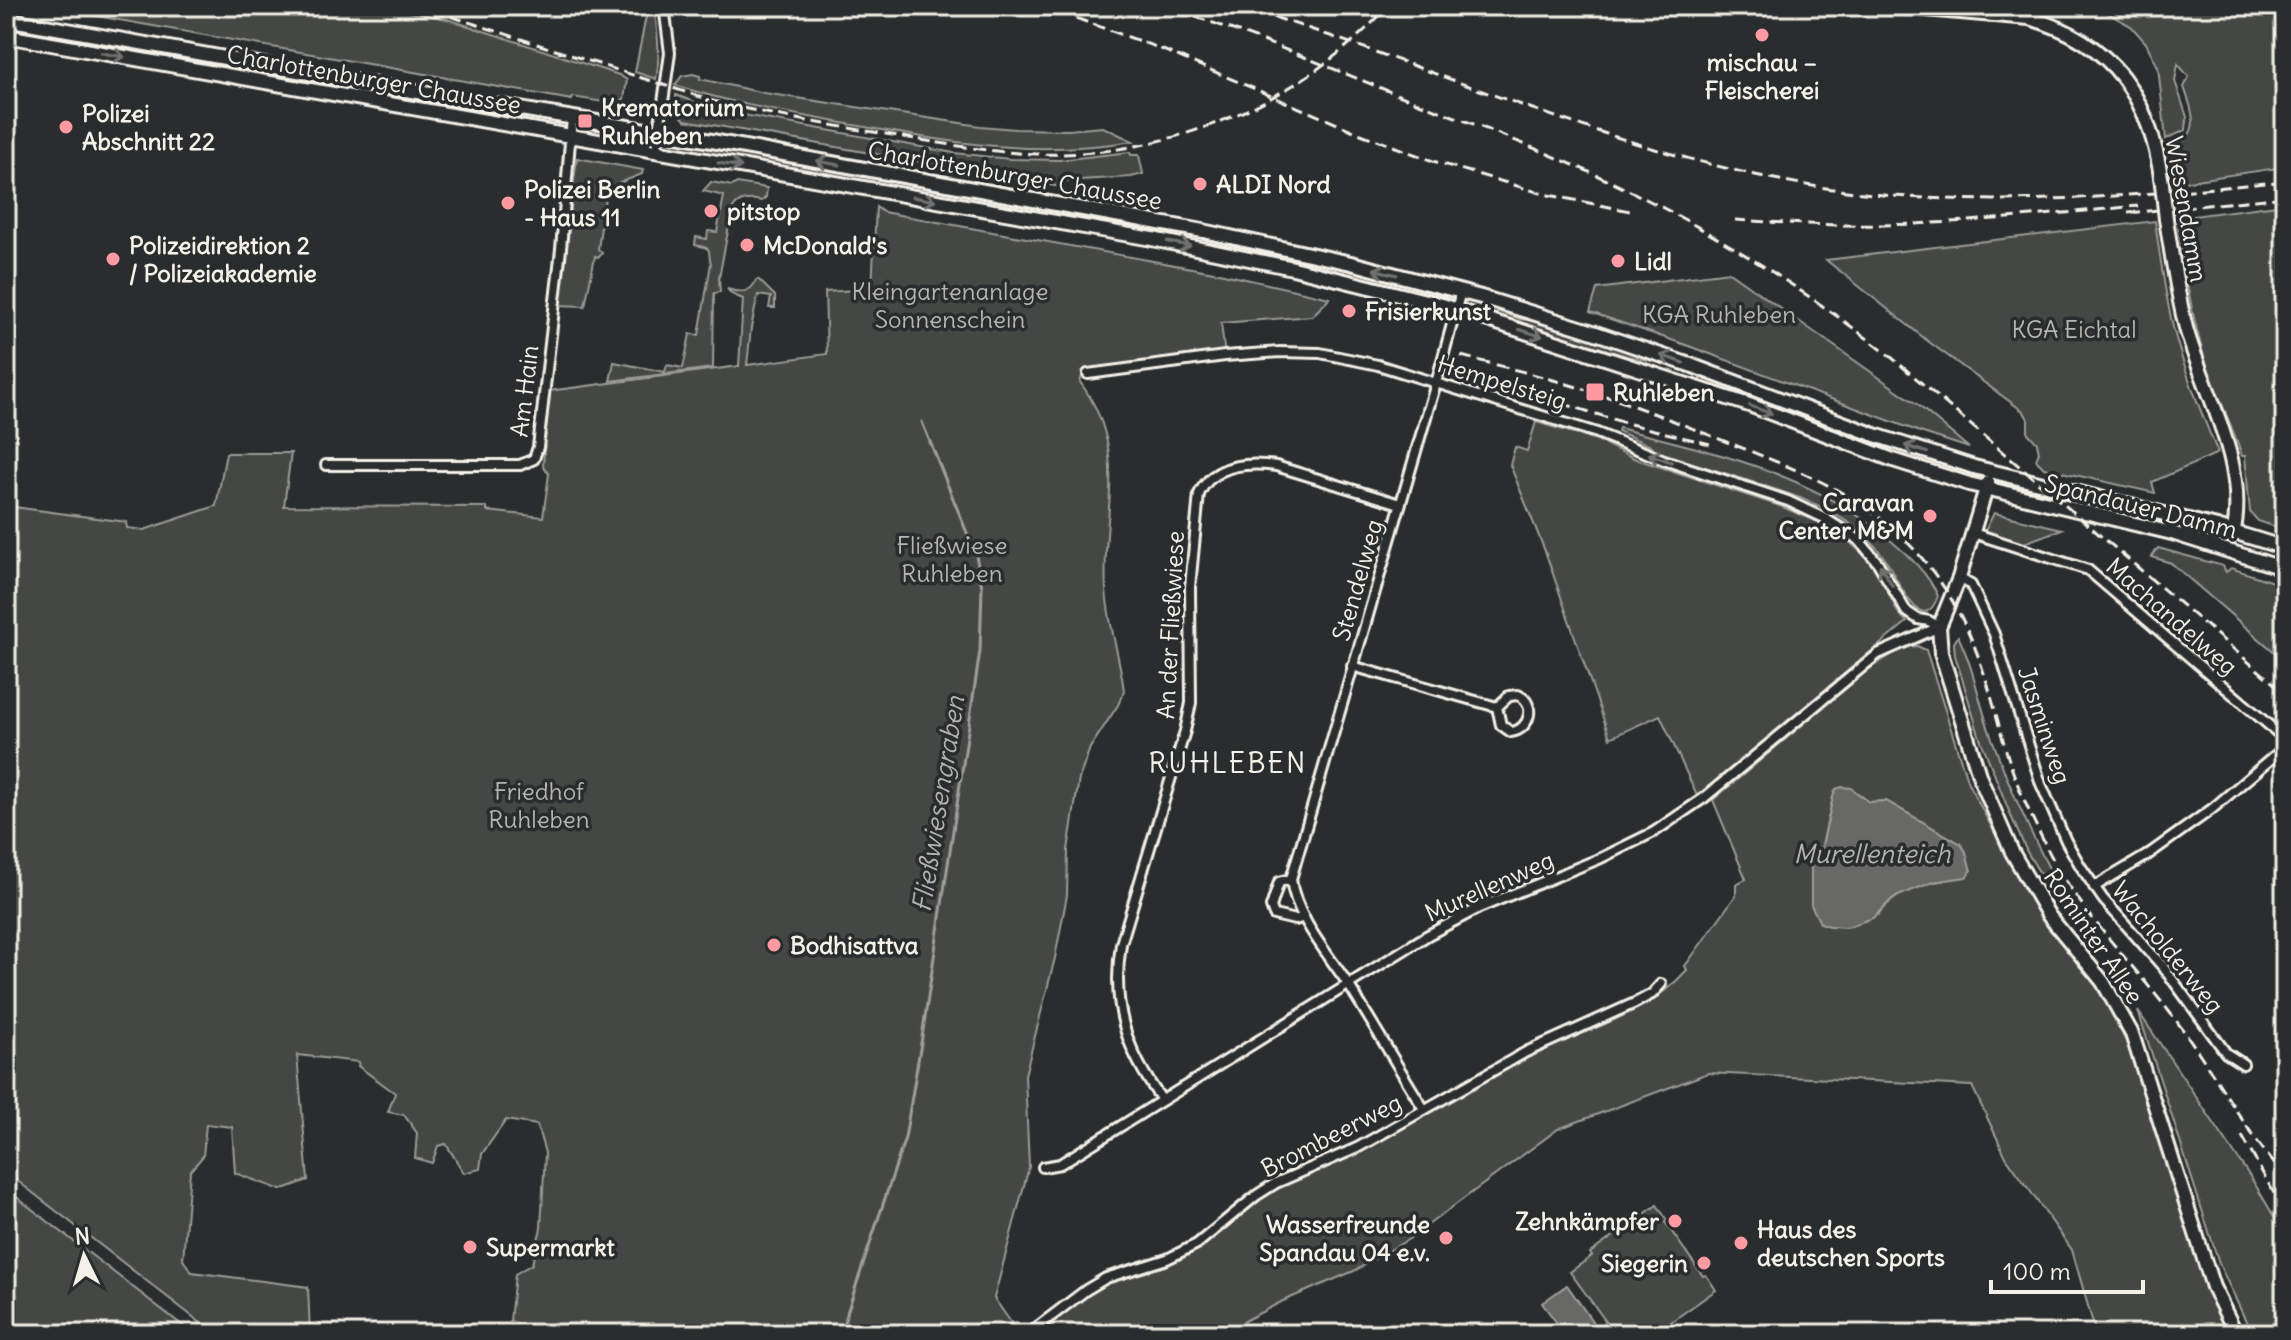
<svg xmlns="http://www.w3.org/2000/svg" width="2291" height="1340" font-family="Delius,sans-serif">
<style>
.green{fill:#444645;stroke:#9c9c96;stroke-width:2;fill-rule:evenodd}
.water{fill:#676866;stroke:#9f9f9a;stroke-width:2}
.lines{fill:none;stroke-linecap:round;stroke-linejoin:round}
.stream{stroke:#9f9f9a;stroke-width:3}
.street-casing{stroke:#f4f1e8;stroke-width:14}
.secondary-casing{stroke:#f4f1e8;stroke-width:18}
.street{stroke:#2a2d2e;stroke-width:8}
.secondary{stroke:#2a2d2e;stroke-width:12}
.rail{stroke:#f4f1e8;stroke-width:3;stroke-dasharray:12 6;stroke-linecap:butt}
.secondary-bridge-casing{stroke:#f4f1e8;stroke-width:18;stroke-linecap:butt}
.secondary-bridge{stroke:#2a2d2e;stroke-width:12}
.oneway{stroke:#71726f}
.poi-dot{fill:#ff9aa2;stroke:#2a2d2e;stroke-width:3}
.labels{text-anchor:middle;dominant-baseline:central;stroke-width:7;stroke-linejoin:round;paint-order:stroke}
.poi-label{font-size:24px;font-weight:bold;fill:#f4f1e8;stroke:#2a2d2e;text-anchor:start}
.street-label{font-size:24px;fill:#f4f1e8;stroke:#2a2d2e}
.park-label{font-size:24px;fill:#b6b5af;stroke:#2a2d2e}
.water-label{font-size:26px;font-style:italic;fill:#b5b3ae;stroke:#2a2d2e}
.quarter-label{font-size:28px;letter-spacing:2px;fill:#f4f1e8;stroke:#2a2d2e}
</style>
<rect width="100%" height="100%" fill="#2a2d2e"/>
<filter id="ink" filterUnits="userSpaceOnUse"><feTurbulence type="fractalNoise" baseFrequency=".0125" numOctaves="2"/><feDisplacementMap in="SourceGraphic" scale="16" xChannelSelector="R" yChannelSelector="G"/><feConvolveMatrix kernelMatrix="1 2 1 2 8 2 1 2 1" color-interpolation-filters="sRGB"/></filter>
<g filter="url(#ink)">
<g class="green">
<polygon points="40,6 378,6 447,19 619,75 627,80 624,99 616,104 573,97 572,100"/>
<path d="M648,6h6c3,24 7,48 2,73l-21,-7z"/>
<path d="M2276,6l9,4v157l-96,14 -7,-1 -3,-16h-6l-3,-16c33,-12 23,-35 14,-61l5,-10 -11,-13 -3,17 12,36 -1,13 -20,9 -8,-72 -12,-24 -15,-17 -29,-16 -34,-3z"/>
<polygon points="6,24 233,64 232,71 6,30"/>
<path d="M693,74l7,2v3l64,14 216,33 35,3 53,1 35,-3 30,14c-102,17 -186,1 -285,-17 -59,-11 -117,-20 -173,-39l7,-9z"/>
<polygon points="270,75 367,92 394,93 559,122 558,128 267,76"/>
<polygon points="676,95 716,110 954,153 1010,159 1059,160 1130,152 1131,155 1139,155 1143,174 1131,177 1063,181 1061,187 685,120 676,110"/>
<polygon points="672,142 1047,208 1049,212 1046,214 674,148"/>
<polygon points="577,158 643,170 642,174 609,187 606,190 598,249 602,253 599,257 595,256 585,306 558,305"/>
<path d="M711,182l21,4 5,-3 30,5 -1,9 -4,4c-12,-2 -23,-3 -30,9l-13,68 1,14 -6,1 -1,75 -103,13 4,-19 51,10 2,-7 16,3 7,-34 9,1 12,-72c-5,-13 5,-14 -16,-18l1,-8 11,2 1,-8 9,1 7,-36 -21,-5z"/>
<path d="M2285,204v326l-27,-9 -8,-9 -5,-56h-3c-10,-32 -26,-61 -36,-93 -15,-47 -22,-96 -29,-145z"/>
<path d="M876,207l7,5 336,61 111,25 -18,18 -91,7 4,33 -142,17 -3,9c51,70 21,129 26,207 2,34 14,68 18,102l-6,14 -28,43 -11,31 -11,71 -1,45 -12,63 -30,117 4,92 -35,131 18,26 -13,10h-479l-3,-11 -7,-2 5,-47 17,-10 9,-36 4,-75 -8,-28 -31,-5 -24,34 -2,15 -16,4 -18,-29 -8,2 -6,17 -17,-5 2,-25 -13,-18 -16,-3 7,-19 -37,-27 1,-4 -62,-7 11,125 -27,10 -46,-17 -3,-46 -26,-3 -3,32 -13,15 -7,89 9,12 116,15 2,47h-95l-209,-162v-666l120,16 1,6 17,2 72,-24 10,-53h65l-7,53 203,1v4l56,6 6,-43 -6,-8 6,-75 190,-25 4,-67 -10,-4 -6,-6c13,4 24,5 29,-9h3l16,16v12h-6l2,-11 -13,-2 -7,33 -4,37 80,-11 -2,-62 47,-3z"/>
<polygon points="1065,212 1235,243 1441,293 1447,300 1233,248 1064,218"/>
<path d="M2155,221c5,37 10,74 19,110 11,42 27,82 44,122l-66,29 3,11 -111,-25 -8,-8 3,-8 -2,-9 -9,-10v-14l-4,-7 -95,-70 -103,-82z"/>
<polygon points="1729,272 1918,405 1969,448 1920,432 1686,345 1590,312 1597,289"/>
<polygon points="1493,310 1520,319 1547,322 1684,368 1683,371 1657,362 1627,356 1491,314"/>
<polygon points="1700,375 1894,448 1969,472 1967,478 1892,454 1700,381"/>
<polygon points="1536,422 1597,440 1636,459 1780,506 1821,523 1841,534 1866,557 1882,579 1897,611 1907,622 1697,796 1660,715 1610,738 1545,551 1510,465 1515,447 1527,451"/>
<path d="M1619,428c98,25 192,45 271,112 18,15 39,34 48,56 -16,45 -42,-20 -51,-34 -7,-11 -15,-20 -24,-28 -33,-29 -75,-41 -117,-54 -31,-10 -63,-20 -94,-30l1,-3 -35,-16z"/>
<polygon points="1994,513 2062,529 2024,543 1988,534 1985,531"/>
<polygon points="2158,548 2223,566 2226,572 2231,568 2285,586 2285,661 2171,563 2152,557"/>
<path d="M1958,636c16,32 21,66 33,100 20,56 45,110 74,162l-7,5 -31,-51 -16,-36 -31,-78 -25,-83 -1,-12z"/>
<path d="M1917,646l9,4 42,133 73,136 56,66 37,72 52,170 25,73 17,34h-132l-24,-84 -66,-93 -34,-71 -264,-13 -150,56 -149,110 -55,32 -71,30 -37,19 -21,14h-190c25,-19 50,-43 80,-55 24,-10 51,-10 74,-24 28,-17 49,-43 77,-60 35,-20 74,-33 109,-52 48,-26 94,-55 143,-81 55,-29 127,-44 169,-92l-2,-4 51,-71v-11l10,-5 -33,-79 156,-131 35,-22zM1851,788l18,14 17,-1 75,43 5,8 -21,28c-24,4 -53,14 -67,35l-67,-10v-39l2,-6 8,-10 12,-53 3,-8z"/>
<polygon points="2138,1011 2253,1181 2285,1235 2285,1334 2252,1334 2220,1266"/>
<polygon points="6,1189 187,1329 186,1334 6,1334"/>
<polygon points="1657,1205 1667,1220 1665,1222 1703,1276 1706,1275 1716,1290 1654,1334 1615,1334 1570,1272 1592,1256 1590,1253"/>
</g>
<g class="water">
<polygon points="1842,787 1851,788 1869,802 1886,801 1961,844 1966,852 1971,871 1966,877 1933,882 1893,898 1873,918 1847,927 1830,926 1820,923 1811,905 1811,866 1813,860 1821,850 1833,797 1836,789"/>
<polygon points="1567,1285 1601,1334 1565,1334 1542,1303"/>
</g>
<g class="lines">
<polyline class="stream" points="840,1334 905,1138 922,1037 980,651 982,587 976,555 922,422"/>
<g class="street-casing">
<g id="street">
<polyline points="656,152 670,53 664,6"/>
<polyline points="326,465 520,465 534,459 538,447 561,249 572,118"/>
<polyline points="1973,533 2088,570 2285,739"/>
<polyline points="1959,578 1971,585 1994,634 2041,784 2066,841 2081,867 2103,899 2164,968 2226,1053 2243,1064"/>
<polyline points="1352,666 1497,707"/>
<path d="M1518,695c19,8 12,35 -7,37l-10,-7 -4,-18 12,-11z"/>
<polyline points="1291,879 1279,882 1271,907 1274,915 1295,920 1304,917"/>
<polyline points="2094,887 2146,856 2212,809 2285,747"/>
<path d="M1162,1100c-36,-49 -51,-95 -41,-156l64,-213 6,-28 -1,-116 9,-93c14,-30 48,-32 77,-28l124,38"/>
<path d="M1424,1109c-25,-40 -49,-82 -74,-122 -21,-32 -55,-70 -59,-108l145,-496 25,-92"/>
<polyline points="1043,1167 1060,1164 1428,935 1479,908 1601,858 1654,832 1704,798 1878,654 1939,627 1929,621 1918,619 1906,611 1878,563 1859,540 1826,519 1788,501 1664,460 1597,433 1378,365 1320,353 1280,352 1225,356 1088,374"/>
<polyline points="1028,1334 1086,1290 1106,1278 1167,1259 1197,1244 1257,1195 1276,1183 1357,1148 1526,1052 1635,1003 1652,994 1661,984"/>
</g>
</g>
<g class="secondary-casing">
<g id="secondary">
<path d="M1891,6l138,12c85,23 122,82 133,166"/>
<polyline points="6,19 382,86 712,141 1203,231 1351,263 1481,297 1584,329 1693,366 1875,435 1974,467 2217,527 2285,548"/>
<polyline points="6,36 1152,239 1293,268 1442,305 1752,406 1893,460 1969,484 2172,533 2285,569"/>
<path d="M2166,219c6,37 11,74 20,109 19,69 63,134 47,207"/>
<polyline points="1988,482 1959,578 1939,627 1941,653 1980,778 2012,852 2049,916 2103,982 2132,1034 2213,1287 2236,1334"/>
</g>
</g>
<use href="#street" class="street"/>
<use href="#secondary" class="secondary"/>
<g class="rail">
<path d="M398,6l52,10 263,85c57,14 115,24 173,33 49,8 99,18 150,20 130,4 265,-50 352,-148"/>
<polyline points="1042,6 1156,47 1361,134 1433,161 1544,194 1635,212"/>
<path d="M1160,6c79,23 156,56 233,87 83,32 167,63 247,103 89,45 172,99 250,160l395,337"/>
<path d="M1239,6c200,61 391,155 600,184 149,20 298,6 446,-9"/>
<polyline points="2128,213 2285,197"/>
<path d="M1735,220c49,3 98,6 147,5 86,-2 171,-11 256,-19"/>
<path d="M1461,356c44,11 89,22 132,36 47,15 93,34 139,52 63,25 123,47 172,95 34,33 60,76 75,120 14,37 21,76 34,113 9,25 21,50 33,74 31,63 82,112 125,168 41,52 70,113 114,162"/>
<polyline points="1458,371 1622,422 1710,444"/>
<polyline points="2242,1136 2285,1213"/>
</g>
<g class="secondary-bridge-casing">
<polyline id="secondary-bridge" points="2162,184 2166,219"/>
</g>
<use href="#secondary-bridge" class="secondary-bridge"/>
</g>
<defs><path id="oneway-shaft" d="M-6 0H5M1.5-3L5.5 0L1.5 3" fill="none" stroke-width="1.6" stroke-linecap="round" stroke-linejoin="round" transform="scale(2)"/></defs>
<g class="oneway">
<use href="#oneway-shaft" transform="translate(113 55) rotate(10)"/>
<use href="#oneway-shaft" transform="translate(828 163) rotate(-170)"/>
<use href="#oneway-shaft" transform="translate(730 165) rotate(10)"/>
<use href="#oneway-shaft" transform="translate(924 199) rotate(10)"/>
<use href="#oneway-shaft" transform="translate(1179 244) rotate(11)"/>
<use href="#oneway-shaft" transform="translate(1385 272) rotate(-166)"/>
<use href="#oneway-shaft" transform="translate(1531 333) rotate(17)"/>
<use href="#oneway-shaft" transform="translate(1672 359) rotate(-161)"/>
<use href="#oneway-shaft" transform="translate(1761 410) rotate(21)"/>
<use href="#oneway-shaft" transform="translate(1916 449) rotate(-162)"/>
<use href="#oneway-shaft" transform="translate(1660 458) rotate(-161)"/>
<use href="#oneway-shaft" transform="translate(1886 575) rotate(-121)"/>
</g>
</g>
<g class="poi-dot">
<circle cx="1762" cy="35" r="8"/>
<rect x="577" y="113" width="16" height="16" rx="4"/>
<circle cx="66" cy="127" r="8"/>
<circle cx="1200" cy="184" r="8"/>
<circle cx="508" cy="203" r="8"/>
<circle cx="711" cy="211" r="8"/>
<circle cx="747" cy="245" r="8"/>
<circle cx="113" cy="259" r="8"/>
<circle cx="1618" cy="261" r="8"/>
<circle cx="1349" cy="311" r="8"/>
<rect x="1585" y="382" width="20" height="20" rx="4"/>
<circle cx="1930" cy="516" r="8"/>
<circle cx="774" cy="945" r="8"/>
<circle cx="1675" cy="1221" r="8"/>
<circle cx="1446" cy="1238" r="8"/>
<circle cx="1741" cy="1243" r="8"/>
<circle cx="470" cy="1247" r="8"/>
<circle cx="1704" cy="1263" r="8"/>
</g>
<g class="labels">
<g class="poi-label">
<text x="1762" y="62" text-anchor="middle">mischau –<tspan x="1762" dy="28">Fleischerei</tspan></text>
<text x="601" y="107">Krematorium<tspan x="601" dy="28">Ruhleben</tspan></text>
<text x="82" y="113">Polizei<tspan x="82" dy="28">Abschnitt 22</tspan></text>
<text x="1216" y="184">ALDI Nord</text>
<text x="524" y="189">Polizei Berlin<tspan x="524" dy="28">- Haus 11</tspan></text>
<text x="727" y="211">pitstop</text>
<text x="129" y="245">Polizeidirektion 2<tspan x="129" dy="28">/ Polizeiakademie</tspan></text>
<text x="763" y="245">McDonald's</text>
<text x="1634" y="261">Lidl</text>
<text x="1365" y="311">Frisierkunst</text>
<text x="1613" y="392">Ruhleben</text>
<text x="1914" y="502" text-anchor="end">Caravan<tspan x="1914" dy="28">Center M&amp;M</tspan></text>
<text x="790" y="945">Bodhisattva</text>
<text x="1659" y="1221" text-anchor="end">Zehnkämpfer</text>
<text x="1430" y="1224" text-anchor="end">Wasserfreunde<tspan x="1430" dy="28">Spandau 04 e.v.</tspan></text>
<text x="1757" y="1229">Haus des<tspan x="1757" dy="28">deutschen Sports</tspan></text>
<text x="486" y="1247">Supermarkt</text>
<text x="1688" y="1263" text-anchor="end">Siegerin</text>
</g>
<g class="street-label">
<text transform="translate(374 79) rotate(10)">Charlottenburger Chaussee</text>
<text transform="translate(1015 175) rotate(10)">Charlottenburger Chaussee</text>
<text transform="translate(2187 209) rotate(80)">Wiesendamm</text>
<text transform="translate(1502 382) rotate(17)">Hempelsteig</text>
<text transform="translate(524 391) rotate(-83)">Am Hain</text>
<text transform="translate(2141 506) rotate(14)">Spandauer Damm</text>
<text transform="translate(1357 580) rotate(-74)">Stendelweg</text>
<text transform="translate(2172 616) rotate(41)">Machandelweg</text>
<text transform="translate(1170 625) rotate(-87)">An der Fließwiese</text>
<text transform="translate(2045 725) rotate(72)">Jasminweg</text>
<text transform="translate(1489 886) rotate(-24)">Murellenweg</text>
<text transform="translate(2094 936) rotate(56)">Rominter Allee</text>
<text transform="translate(2168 947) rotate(51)">Wacholderweg</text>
<text transform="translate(1331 1135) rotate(-27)">Brombeerweg</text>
</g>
<g class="park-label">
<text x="950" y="291">Kleingartenanlage<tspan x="950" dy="28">Sonnenschein</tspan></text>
<text x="1719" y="314">KGA Ruhleben</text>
<text x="2074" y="329">KGA Eichtal</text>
<text x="952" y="545">Fließwiese<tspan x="952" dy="28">Ruhleben</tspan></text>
<text x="539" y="791">Friedhof<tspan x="539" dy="28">Ruhleben</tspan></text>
</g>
<g class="water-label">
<text transform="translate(938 804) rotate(-81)">Fließwiesengraben</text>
<text x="1872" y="853">Murellenteich</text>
</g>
<g class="quarter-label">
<text x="1228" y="763">RUHLEBEN</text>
</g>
</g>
<rect width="2291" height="1340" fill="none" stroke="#2a2d2e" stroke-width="32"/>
<rect x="16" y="16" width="2259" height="1308" fill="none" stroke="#f4f1e8" stroke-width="3" filter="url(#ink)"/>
<g transform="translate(84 1256) rotate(355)" stroke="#2a2d2e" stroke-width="6" paint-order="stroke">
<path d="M0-6L14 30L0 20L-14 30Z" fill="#f4f1e8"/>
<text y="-12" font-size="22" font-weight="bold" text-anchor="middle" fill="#f4f1e8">N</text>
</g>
<path d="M1991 1280v12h152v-12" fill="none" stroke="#f4f1e8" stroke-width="4"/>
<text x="2003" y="1280" font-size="24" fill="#f4f1e8" stroke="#2a2d2e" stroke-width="6" paint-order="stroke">100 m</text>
</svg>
